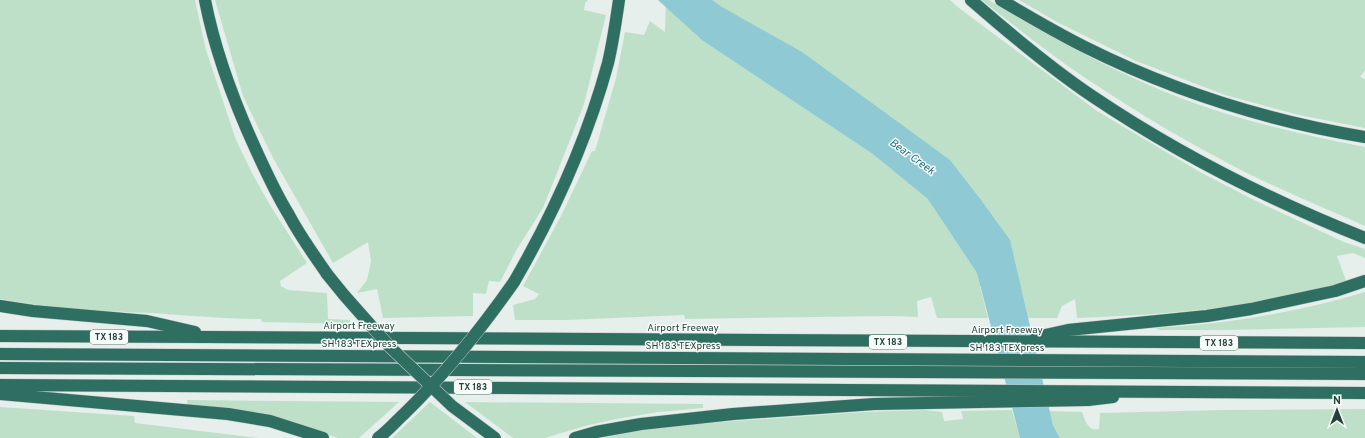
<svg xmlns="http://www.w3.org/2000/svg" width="1365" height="438" font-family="Overpass,sans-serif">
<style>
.green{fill:#bfe0c8}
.water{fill:#8ec9d4}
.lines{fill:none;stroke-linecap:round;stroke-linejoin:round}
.highway-casing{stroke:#c2cac8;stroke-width:13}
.highway{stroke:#2f6f62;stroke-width:12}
.highway-bridge-casing{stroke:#c2cac8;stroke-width:13;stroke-linecap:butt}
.highway-bridge{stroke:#2f6f62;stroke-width:12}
.labels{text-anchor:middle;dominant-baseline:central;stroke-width:3;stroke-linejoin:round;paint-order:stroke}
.shield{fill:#f7fbf9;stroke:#637a73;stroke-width:1}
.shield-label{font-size:9px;font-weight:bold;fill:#24423a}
.street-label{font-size:10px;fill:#24423a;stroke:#f7fbf9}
.water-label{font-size:11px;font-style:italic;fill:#1c6f80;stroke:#f7fbf9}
</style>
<rect width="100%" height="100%" fill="#e6efeb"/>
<g class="green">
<path d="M0,0h195l11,50 30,90 17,35 17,30 37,58 -27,18 1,5 7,4 39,3 1,26 22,1v4l-88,-2 -1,-3c-37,0 -75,-4 -112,-6 -50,-2 -100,-5 -149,-14z"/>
<polygon points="215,0 588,0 585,3 584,10 606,15 584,104 570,140 543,208 517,249 500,282 489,281 486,294 473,293 473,316 383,318 377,289 357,293 367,280 371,261 368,242 333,263 273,158 243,96"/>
<path d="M666,0h284l9,8 138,103 103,61 54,28 90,42 21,7v9l-12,-5 -16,3 10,27c-19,4 -37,9 -56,13 -70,14 -143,20 -214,22l-2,-19 -13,7 -5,12h-29l-6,-26 -42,-6 8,32h-51l-6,-21 -14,4 1,16 -28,-1 -205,3 -1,-4 -117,5h-52l-2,-15 22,-6 4,-5 -16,-8 38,-70 31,-65h3l21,-73 9,-46 19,3 6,-14 15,11z"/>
<path d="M981,0h8c63,38 126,73 194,99 59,22 121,36 182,48v79c-48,-21 -97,-41 -143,-66 -53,-28 -105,-60 -154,-94 -30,-21 -58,-44 -87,-66z"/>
<polygon points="1019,0 1365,0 1365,70 1360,77 1365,79 1365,128 1299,115 1225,95 1136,61 1057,22"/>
<path d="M1365,292v35l-139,3h-66l-5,-2c22,-2 44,-3 67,-6 48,-6 96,-16 143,-30z"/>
<polygon points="187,400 399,402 359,438 338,438 290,422 219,408 187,404"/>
<polygon points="430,402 477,438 392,438"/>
<polygon points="465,402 703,404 703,408 658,412 616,419 585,426 545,438 513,438"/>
<polygon points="0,407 134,416 135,423 258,438 0,438"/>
<path d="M1365,409v29h-305l-7,-13 -4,-14 33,1c3,8 6,20 17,17l1,-16 123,-3z"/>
<polygon points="925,410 942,412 944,421 963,419 961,411 1012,410 1020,438 603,438 644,429 693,424 863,412"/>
</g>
<polygon class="water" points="658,0 712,0 722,7 802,52 950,160 981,200 1010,240 1053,425 1060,438 1020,438 977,273 928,199 873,154 702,40"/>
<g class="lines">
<g class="highway-casing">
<g id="highway">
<path d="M205,0c10,52 29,102 51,150 10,22 20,44 33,65 11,21 25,40 38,59"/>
<path d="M971,0c39,34 78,67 121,96 83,56 180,105 273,142"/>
<path d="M1001,0c27,16 56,33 84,47 88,44 183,74 280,90"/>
<path d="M514,282c40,-69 73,-142 94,-219 5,-21 8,-42 11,-63"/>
<polyline points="0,306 33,311 147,321 195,332"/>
<polyline points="0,336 1365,343"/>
<polyline points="1036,337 1068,330 1207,316 1251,309 1335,291 1365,281"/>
<polyline points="0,354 1365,362"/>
<polyline points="0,368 1365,374"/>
<polyline points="0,385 1365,393"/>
<polyline points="0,394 228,414 270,421 323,438"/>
<polyline points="575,438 596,432 641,424 733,414 874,404 1088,400 1113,397"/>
</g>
</g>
<use href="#highway" class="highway"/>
<g class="highway-bridge-casing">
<g id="highway-bridge">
<polyline points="327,274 344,295 390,347 452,406 495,438"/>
<path d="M378,438c10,-7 18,-17 27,-25 41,-40 76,-84 109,-131"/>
</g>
</g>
<use href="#highway-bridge" class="highway-bridge"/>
</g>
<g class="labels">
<g class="shield">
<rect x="90" y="330" width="38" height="14" rx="3"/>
<rect x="869" y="335" width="38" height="14" rx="3"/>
<rect x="1200" y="336" width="38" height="14" rx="3"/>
<rect x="454" y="380" width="38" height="14" rx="3"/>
</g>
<g class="shield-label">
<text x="109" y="337">TX 183</text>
<text x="888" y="342">TX 183</text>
<text x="1219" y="343">TX 183</text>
<text x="473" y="387">TX 183</text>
</g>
<g class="street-label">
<text x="359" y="326">Airport Freeway</text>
<text x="683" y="328">Airport Freeway</text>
<text x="1007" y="330">Airport Freeway</text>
<text x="359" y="344">SH 183 TEXpress</text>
<text x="683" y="346">SH 183 TEXpress</text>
<text x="1007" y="348">SH 183 TEXpress</text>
</g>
<g class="water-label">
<text transform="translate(912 157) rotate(36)">Bear Creek</text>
</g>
</g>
<g transform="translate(1337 410)" stroke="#f7fbf9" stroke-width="3" paint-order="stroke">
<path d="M0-3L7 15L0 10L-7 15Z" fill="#24423a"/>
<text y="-6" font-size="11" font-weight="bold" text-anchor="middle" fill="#24423a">N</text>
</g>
</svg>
